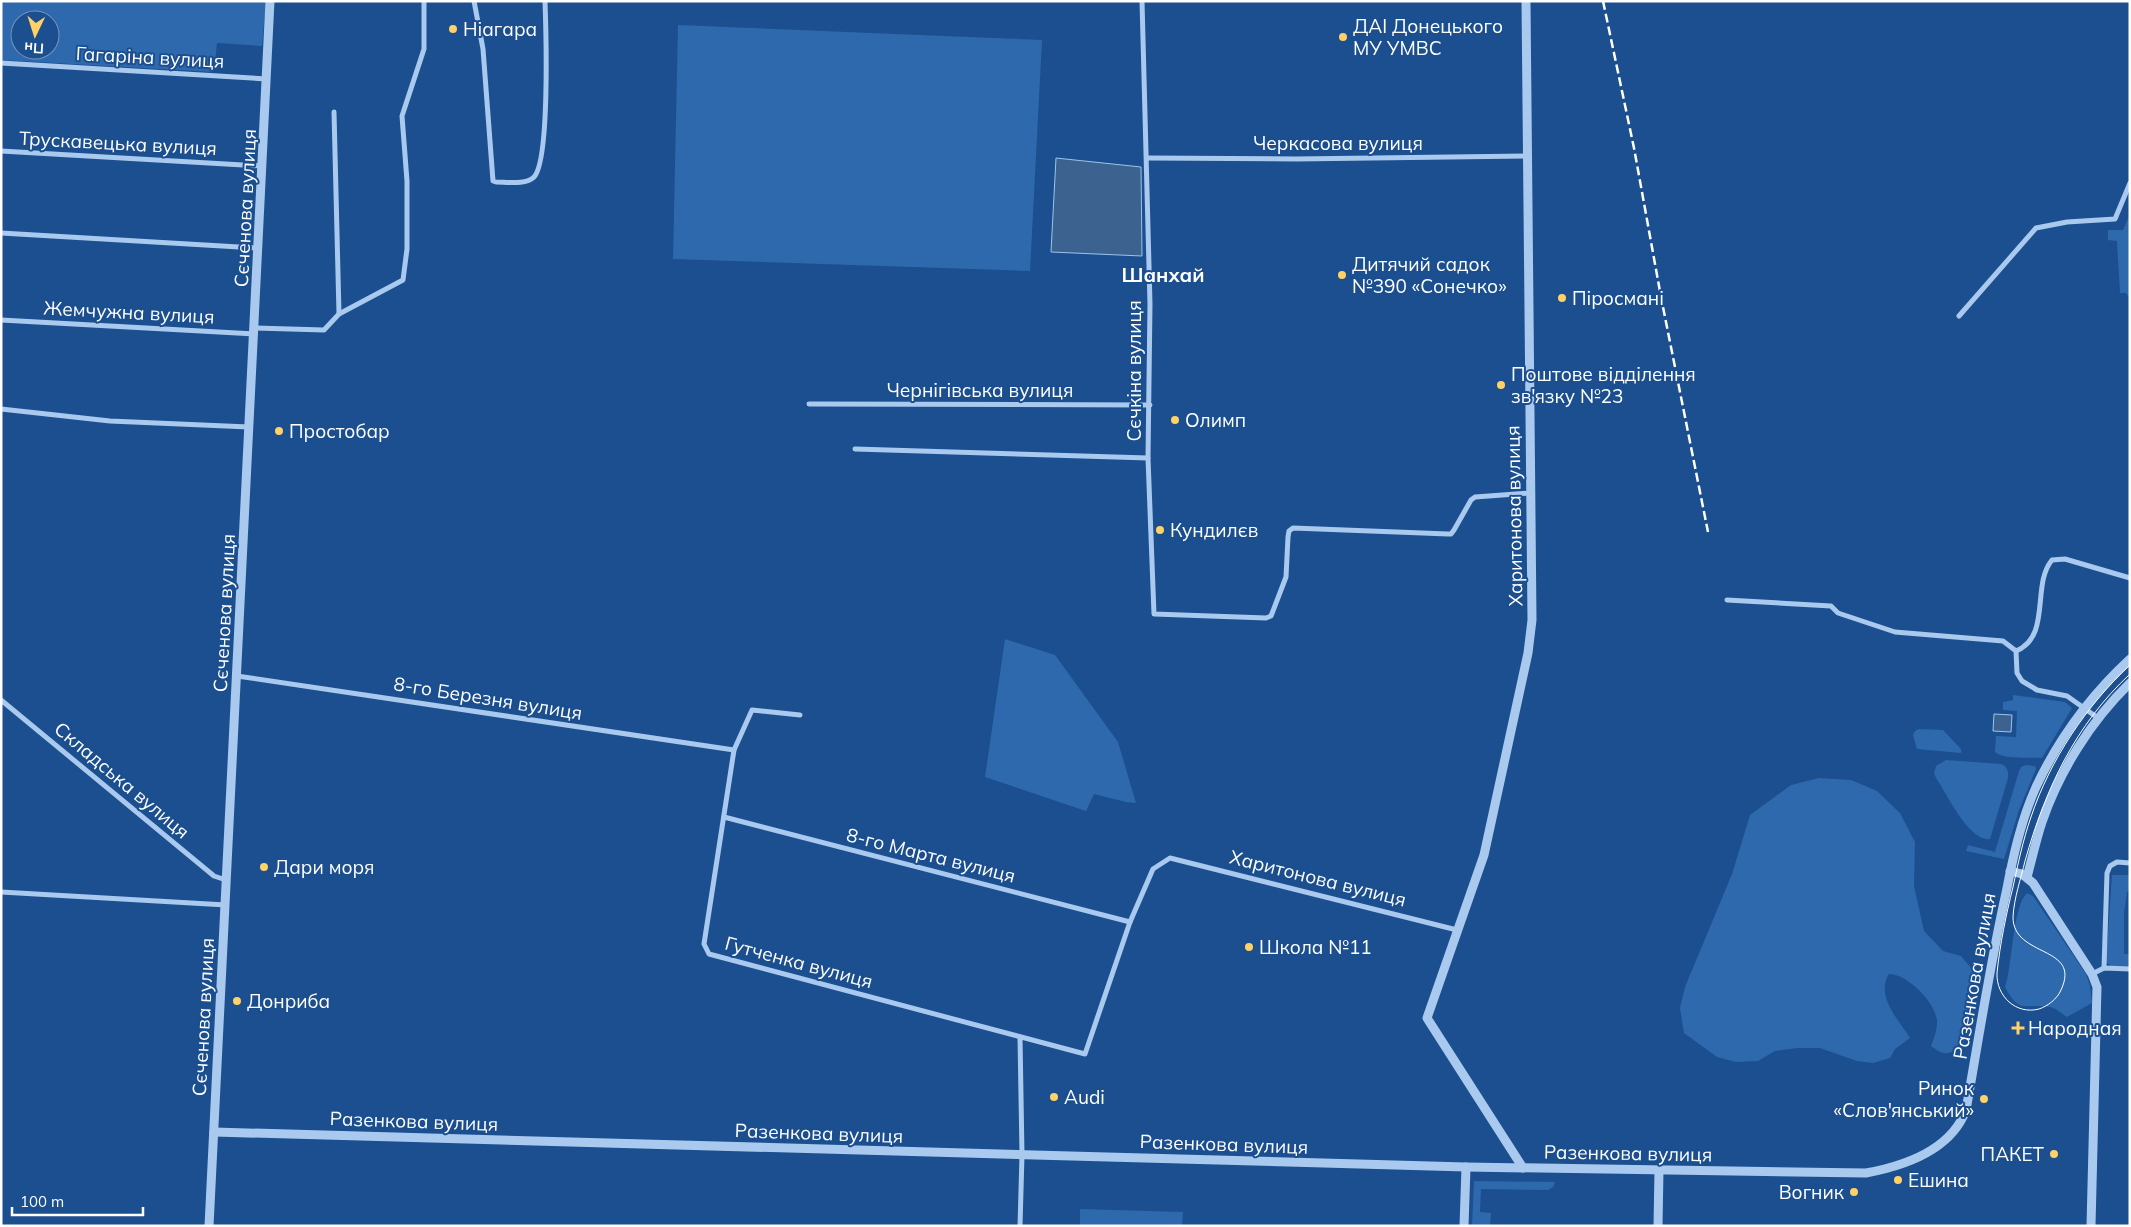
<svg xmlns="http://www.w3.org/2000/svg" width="2131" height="1227" font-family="Mulish,sans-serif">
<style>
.green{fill:#2e69ad;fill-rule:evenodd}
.water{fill:#3c6290;stroke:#9cc4f0}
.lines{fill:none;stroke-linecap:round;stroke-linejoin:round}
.minor{stroke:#a9c9ee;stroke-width:5}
.tertiary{stroke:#a9c9ee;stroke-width:9}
.tram{stroke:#fff;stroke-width:1}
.rail{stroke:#fff;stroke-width:2.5;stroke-dasharray:9 4;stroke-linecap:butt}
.poi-dot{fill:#ffd166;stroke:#1b4f8f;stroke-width:2}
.labels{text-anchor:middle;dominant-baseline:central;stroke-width:4;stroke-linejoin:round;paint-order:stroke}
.poi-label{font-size:19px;fill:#fff;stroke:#1b4f8f;text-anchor:start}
.street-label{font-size:19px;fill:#fff;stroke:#1b4f8f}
.neighbourhood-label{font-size:20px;font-weight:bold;fill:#fff;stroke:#1b4f8f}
</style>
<rect width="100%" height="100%" fill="#1b4f8f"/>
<g class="green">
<path d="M1,1h265l-4,45 -45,-3 -3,29 -213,-12zM20,20h30v30h-30z"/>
<polygon points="678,25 1042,40 1030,271 673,259"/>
<polygon points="2130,214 2130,299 2126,293 2120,293 2117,241 2108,240 2108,230 2123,230"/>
<polygon points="1005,639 1055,655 1118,742 1136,803 1126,802 1094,794 1086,811 985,777"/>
<path d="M2013,695l52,7 7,6 -30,50c-12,-1 -37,2 -47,-6l1,-16 20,1 1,-26 -14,-1v-8l10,-2z"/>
<polygon points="1919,729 1943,730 1961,749 1961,753 1917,749 1913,735 1915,731"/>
<path d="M1946,760l55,4c6,2 8,8 7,14l-18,61c-21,3 -43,-45 -54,-61l-2,-5 2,-7z"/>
<polygon points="2026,765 2035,766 2036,769 2019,810 2004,859 1966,851 1968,845 1995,852 2019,771 2021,767"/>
<path d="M1819,778l32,2 26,11 23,22 15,29 -1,44 10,45 19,20 18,5 14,17 -12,74c-15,7 -18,10 -32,-1 3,-8 6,-15 6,-24 0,-18 -29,-48 -48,-48 -14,22 10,46 21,64l-15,11 -5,9 -17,5 -16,-2 -37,-13h-22l-23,3 -17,10 -22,1 -19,-5 -33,-24 -4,-25 5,-21 47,-113 18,-59 41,-30z"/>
<polygon points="2112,875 2130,875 2130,889 2127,892 2124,913 2124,954 2130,954 2130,967 2111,966 2106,962"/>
<path d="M2027,893l6,3 53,78 4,12 2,17 -25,14c-5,-3 -12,-10 -18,-10 -25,-4 -29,8 -44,-20 8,-24 7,-79 22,-94z"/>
<polygon points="1474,1181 1555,1182 1553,1187 1548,1190 1481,1189 1480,1212 1491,1213 1490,1226 1472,1226"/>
<polygon points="1080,1209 1183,1212 1182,1226 1080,1226"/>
</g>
<g class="water">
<polygon points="1056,158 1141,167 1142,256 1051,252"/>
<polygon points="1994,714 2012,715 2011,732 1993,731"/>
</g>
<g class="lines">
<g class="minor">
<path d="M474,1l9,48 10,132 3,1c11,0 30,3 38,-5 16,-17 12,-147 11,-176"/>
<polyline points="1142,1 1150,304 1148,458 1154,614 1266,618 1271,616 1286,577 1288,537 1289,531 1293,528 1448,534 1451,534 1454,530 1471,500 1475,497 1530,493"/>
<polyline points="1,63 267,79"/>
<polyline points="334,112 339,314"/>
<polyline points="1,151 262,166"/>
<polyline points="1148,158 1296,159 1528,156"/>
<polyline points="1,233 258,248"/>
<polyline points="1959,316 2036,228 2067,222 2115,219 2130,183"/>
<polyline points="1,320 255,334"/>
<polyline points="255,328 324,330 339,314 403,280 407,249 407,181 402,116 424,49 424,1"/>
<polyline points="809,404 1150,405"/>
<polyline points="1,409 110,421 249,427"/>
<polyline points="855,449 1148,458"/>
<polyline points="1727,600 1831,606 1838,613 1895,632 2003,641 2016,651 2017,673 2022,681 2037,690 2067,696 2098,718"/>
<path d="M2016,651c36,-15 15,-66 36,-91l13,-1 65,19"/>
<polyline points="237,676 734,750"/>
<polyline points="1,700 214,876 226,880"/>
<polyline points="800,715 752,710 734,750 704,944 709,954 1085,1054 1130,922 1153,869 1170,858 1457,930"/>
<polyline points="724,817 1130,922"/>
<polyline points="1,892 226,905"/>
<polyline points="2104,968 2107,873 2110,866 2117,862 2130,863"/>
<polyline points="2092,974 2104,968 2130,969"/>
<polyline points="1020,1037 1022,1155 1020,1226"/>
</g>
<g class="tertiary">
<polyline points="2010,871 2022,874 2033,883 2092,974 2097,987 2091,1226"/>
<path d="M2027,877c5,-18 9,-37 15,-55 18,-52 49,-101 88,-139"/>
<path d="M214,1132l1252,35 400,6c38,-7 85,-23 100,-63 13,-73 24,-146 40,-217 7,-36 15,-73 30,-106 23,-49 55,-92 94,-128"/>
<polyline points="1523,1168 1427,1018 1484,855 1528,653 1532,620 1526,1"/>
<polyline points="209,1226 270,1"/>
<polyline points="1464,1226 1466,1167"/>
<polyline points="1658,1226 1659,1170"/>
</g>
<path class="tram" d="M2130,665c-44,41 -80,95 -99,152 -8,23 -13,47 -18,70 -7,28 -13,57 -16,86 -1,23 19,42 42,36 9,-3 18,-10 22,-19 21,-45 -48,-32 -48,-73 1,-19 8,-39 12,-56 20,-71 50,-136 105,-187"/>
<polyline class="rail" points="1603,1 1634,148 1661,297 1708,532"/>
</g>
<g class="poi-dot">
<circle cx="453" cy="29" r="5"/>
<circle cx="1343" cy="37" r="5"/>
<circle cx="1342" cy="275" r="5"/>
<circle cx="1562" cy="298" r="5"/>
<circle cx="1501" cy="385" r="5"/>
<circle cx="1175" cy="420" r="5"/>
<circle cx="279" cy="431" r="5"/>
<circle cx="1160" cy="530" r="5"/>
<circle cx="264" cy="867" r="5"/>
<circle cx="1249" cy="947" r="5"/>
<circle cx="237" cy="1001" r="5"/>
<path d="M2015.5 1020.5h5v5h5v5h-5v5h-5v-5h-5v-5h5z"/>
<circle cx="1054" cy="1097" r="5"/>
<circle cx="1984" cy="1099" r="5"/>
<circle cx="2054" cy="1154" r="5"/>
<circle cx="1898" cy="1180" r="5"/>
<circle cx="1854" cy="1192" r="5"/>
</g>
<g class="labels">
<g class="poi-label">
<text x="1353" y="26">ДАІ Донецького<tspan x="1353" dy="22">МУ УМВС</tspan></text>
<text x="463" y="29">Ніагара</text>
<text x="1352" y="264">Дитячий садок<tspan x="1352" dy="22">№390 «Сонечко»</tspan></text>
<text x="1572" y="298">Піросмані</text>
<text x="1511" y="374">Поштове відділення<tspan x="1511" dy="22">зв'язку №23</tspan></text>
<text x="1185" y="420">Олимп</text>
<text x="289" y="431">Простобар</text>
<text x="1170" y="530">Кундилєв</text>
<text x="274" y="867">Дари моря</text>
<text x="1259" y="947">Школа №11</text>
<text x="247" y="1001">Донриба</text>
<text x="2028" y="1028">Народная</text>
<text x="1974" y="1088" text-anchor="end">Ринок<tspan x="1974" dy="22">«Слов'янський»</tspan></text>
<text x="1064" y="1097">Audi</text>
<text x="2044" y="1154" text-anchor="end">ПАКЕТ</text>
<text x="1908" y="1180">Ешина</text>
<text x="1844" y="1192" text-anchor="end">Вогник</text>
</g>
<g class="street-label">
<text transform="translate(150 57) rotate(3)">Гагаріна вулиця</text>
<text transform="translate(118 143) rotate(3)">Трускавецька вулиця</text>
<text x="1338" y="143">Черкасова вулиця</text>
<text transform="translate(245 208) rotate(-87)">Сєченова вулиця</text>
<text transform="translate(129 312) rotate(3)">Жемчужна вулиця</text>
<text transform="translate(1134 371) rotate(-90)">Сєчкіна вулиця</text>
<text x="980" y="390">Чернігівська вулиця</text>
<text transform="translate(1514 516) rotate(-91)">Харитонова вулиця</text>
<text transform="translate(224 613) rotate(-87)">Сєченова вулиця</text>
<text transform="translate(488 698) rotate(9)">8-го Березня вулиця</text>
<text transform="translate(122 780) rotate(40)">Складська вулиця</text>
<text transform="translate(931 855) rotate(14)">8-го Марта вулиця</text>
<text transform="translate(1318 878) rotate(14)">Харитонова вулиця</text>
<text transform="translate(799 962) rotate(15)">Гутченка вулиця</text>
<text transform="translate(1974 976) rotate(-80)">Разенкова вулиця</text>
<text transform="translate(203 1017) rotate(-87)">Сєченова вулиця</text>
<text transform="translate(414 1121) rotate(2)">Разенкова вулиця</text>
<text transform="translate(819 1133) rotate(2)">Разенкова вулиця</text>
<text transform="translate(1224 1144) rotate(2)">Разенкова вулиця</text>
<text transform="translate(1628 1153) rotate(1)">Разенкова вулиця</text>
</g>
<g class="neighbourhood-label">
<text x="1163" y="274">Шанхай</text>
</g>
</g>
<rect width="2131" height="1227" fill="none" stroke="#ffffff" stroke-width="5"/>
<g transform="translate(35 35) rotate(184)"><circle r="24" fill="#1b4f8f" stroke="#7695bc"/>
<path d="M0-4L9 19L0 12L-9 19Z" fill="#ffd166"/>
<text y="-8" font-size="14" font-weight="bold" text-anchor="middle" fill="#ffffff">Пн</text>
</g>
<path d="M12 1207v8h131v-8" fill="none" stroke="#ffffff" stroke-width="2.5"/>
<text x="20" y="1207" font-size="15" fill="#ffffff" stroke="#1b4f8f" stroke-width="4" paint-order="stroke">100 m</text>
</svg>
